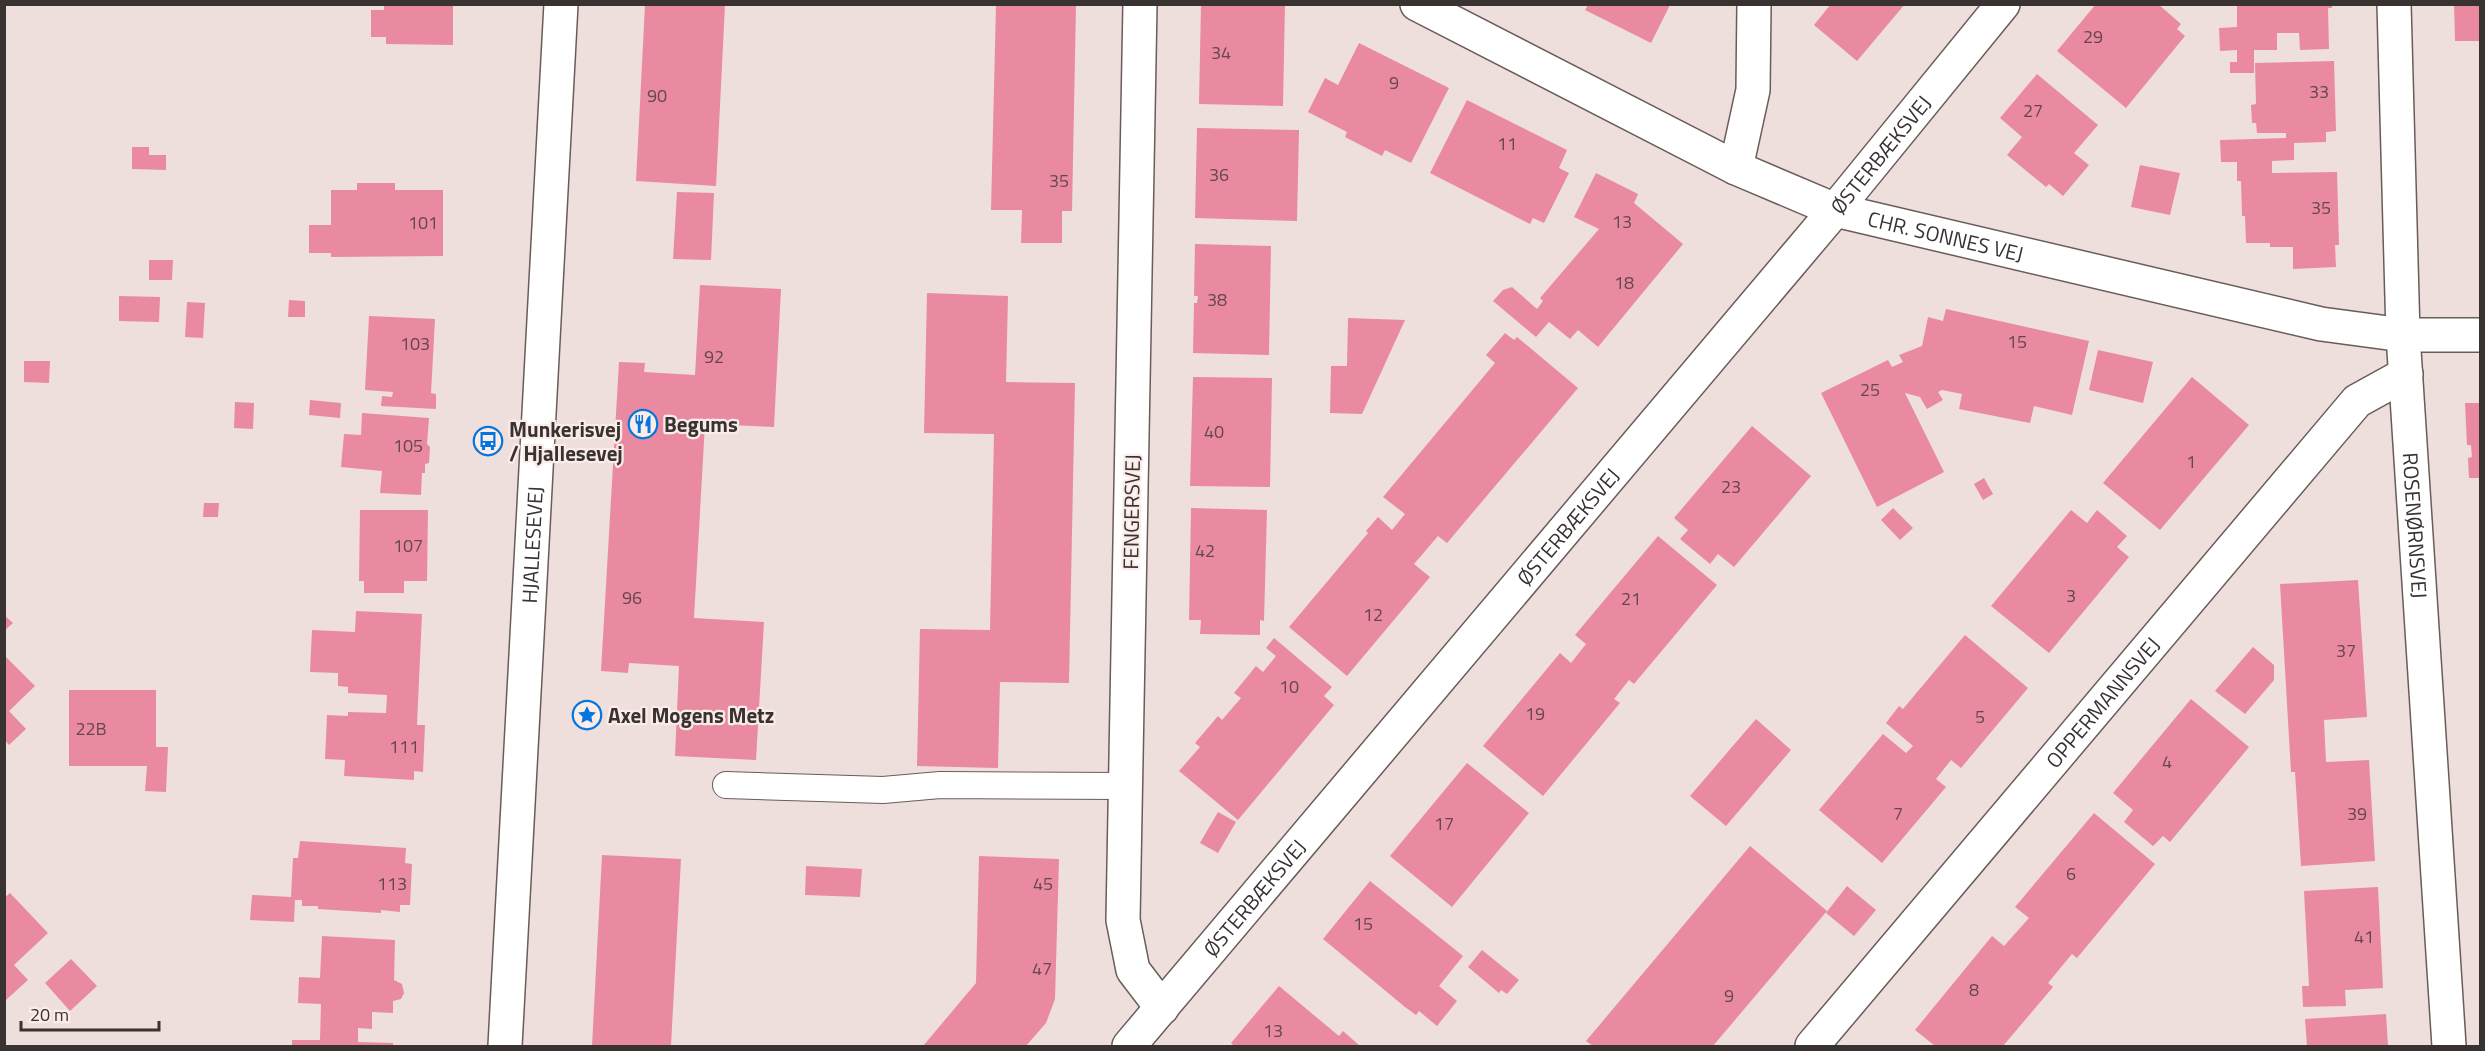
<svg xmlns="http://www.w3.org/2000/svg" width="2485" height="1051" font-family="'Titillium Web',sans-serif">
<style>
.building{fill:#ea8aa1}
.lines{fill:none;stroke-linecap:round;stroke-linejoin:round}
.service-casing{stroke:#695c59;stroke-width:28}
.minor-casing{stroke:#695c59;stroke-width:36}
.tertiary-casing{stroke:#695c59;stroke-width:36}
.service{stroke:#fff;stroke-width:26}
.minor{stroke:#fff;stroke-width:33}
.tertiary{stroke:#fff;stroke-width:33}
.labels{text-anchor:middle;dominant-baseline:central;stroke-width:4.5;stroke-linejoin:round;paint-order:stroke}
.number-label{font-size:18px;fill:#64484d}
.street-label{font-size:21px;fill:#383231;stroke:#fbece9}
.poi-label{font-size:21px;font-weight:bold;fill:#383231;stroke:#fbece9;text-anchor:start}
</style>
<rect width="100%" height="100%" fill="#eedfdc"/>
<g class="building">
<polygon points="384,4 453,4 453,45 386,44 386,37 371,37 371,10 384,10"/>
<polygon points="1201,4 1285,4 1283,106 1199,104"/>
<polygon points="1831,4 1905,4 1857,61 1814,25"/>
<polygon points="2096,4 2158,4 2181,24 2177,29 2185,36 2126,108 2057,51"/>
<polygon points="2237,4 2332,4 2332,8 2328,8 2329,49 2300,50 2299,33 2277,33 2277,50 2254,50 2254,73 2230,73 2230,62 2237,62 2237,50 2220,51 2219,28 2237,27"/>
<polygon points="2454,4 2480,4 2480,41 2455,41"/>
<polygon points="645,5 725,5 716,186 636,181"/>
<polygon points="996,5 1076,5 1072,211 1062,211 1062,243 1021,243 1022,210 991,210"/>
<polygon points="1588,5 1670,5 1651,43 1585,10"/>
<polygon points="1359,43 1449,88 1411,163 1385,150 1382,156 1345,137 1347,132 1308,112 1325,78 1338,85"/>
<polygon points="2334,61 2336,131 2326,132 2326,142 2294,143 2294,160 2272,161 2272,173 2337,172 2339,245 2335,245 2336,267 2293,269 2293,247 2270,247 2270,243 2246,243 2245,216 2242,216 2241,181 2237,181 2237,162 2221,162 2220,140 2286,138 2286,133 2257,133 2256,123 2252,123 2251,105 2256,104 2255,63"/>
<polygon points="2037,74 2098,125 2074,153 2089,165 2063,196 2049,184 2046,187 2007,155 2022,137 2000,118"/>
<polygon points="1467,100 1567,150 1559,168 1569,173 1544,223 1533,218 1530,224 1430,173"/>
<polygon points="1197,128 1299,130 1297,221 1195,218"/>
<polygon points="132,147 149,147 149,155 166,155 166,170 132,169"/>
<polygon points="2140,165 2180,173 2170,215 2131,207"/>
<polygon points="1596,173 1638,194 1634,203 1683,244 1598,347 1578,330 1570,339 1549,322 1536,337 1493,301 1503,290 1512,287 1537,309 1543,301 1540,298 1599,229 1574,217"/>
<polygon points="357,183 395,183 395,190 443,190 443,256 331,257 331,253 309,253 309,225 331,225 331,190 357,190"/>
<polygon points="677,192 714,193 711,260 673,259"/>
<polygon points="1195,244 1271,246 1269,355 1193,353 1194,303 1197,303 1198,296 1194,296"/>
<polygon points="149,260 173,260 172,280 149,280"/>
<polygon points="700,285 781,289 774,427 705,424 694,618 764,622 756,760 675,756 679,666 629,663 628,673 601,671 619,362 645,363 644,372 695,375"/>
<polygon points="927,293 1008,296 1006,382 1075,383 1069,683 1000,682 998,768 917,766 920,629 990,630 994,434 924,433"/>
<polygon points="119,296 160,297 159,322 119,321"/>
<polygon points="289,300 305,301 305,317 288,317"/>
<polygon points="187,302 205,303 203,338 185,337"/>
<polygon points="1946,309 2089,341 2072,415 2034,406 2030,423 1959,409 1962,394 1942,390 1938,392 1943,400 1927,409 1920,397 1905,393 1944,472 1877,507 1821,393 1888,360 1892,367 1903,362 1899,355 1922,346 1928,317 1943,321"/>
<polygon points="369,316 435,319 431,393 436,394 436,409 381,406 382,396 392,397 393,392 365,390"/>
<polygon points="1348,318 1405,320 1362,414 1330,413 1331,366 1347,366"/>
<polygon points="1505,333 1514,340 1517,337 1578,388 1447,543 1438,536 1414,564 1430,577 1347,676 1289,627 1368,533 1366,531 1378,517 1392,530 1405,514 1383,497 1495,363 1486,355"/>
<polygon points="2098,350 2153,362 2143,403 2089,390"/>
<polygon points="24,361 50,361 49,383 24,382"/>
<polygon points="1193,377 1272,378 1270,487 1190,486"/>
<polygon points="2192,377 2249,425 2160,530 2103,483"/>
<polygon points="310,400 341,403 340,418 309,415"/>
<polygon points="235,402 254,403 253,429 234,428"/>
<polygon points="2465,403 2480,403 2480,478 2469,478 2468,458 2472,457 2471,445 2467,445"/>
<polygon points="362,413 429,418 427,444 430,447 429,463 425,464 425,473 422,473 421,495 380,493 382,471 341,467 344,434 361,435"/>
<polygon points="1752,426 1811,476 1734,567 1718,554 1710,564 1680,539 1688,530 1674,518"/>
<polygon points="1984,478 1993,494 1983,500 1974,484"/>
<polygon points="204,503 219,503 218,517 203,517"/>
<polygon points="1191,508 1267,510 1264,621 1260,620 1260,635 1200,634 1201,620 1189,620"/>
<polygon points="1893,508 1913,528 1900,540 1881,520"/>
<polygon points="360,510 428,510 427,581 404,581 404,593 364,593 364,581 359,581"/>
<polygon points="2071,510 2087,523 2097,510 2127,536 2117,547 2129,557 2049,653 1991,606"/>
<polygon points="1658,536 1717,585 1634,684 1629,680 1614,699 1620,703 1543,796 1483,746 1560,653 1571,663 1586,644 1575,635"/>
<polygon points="2358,580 2367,717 2324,720 2326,762 2369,760 2375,861 2301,866 2295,772 2291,772 2280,584"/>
<polygon points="356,611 422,614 417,725 425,725 423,772 414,771 414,780 344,776 345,760 325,759 327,715 348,716 348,712 386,713 387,695 348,693 348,687 338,686 338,673 310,672 312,630 355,632"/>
<polygon points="4,615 13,623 4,631"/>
<polygon points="1965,635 2028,688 1961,768 1951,760 1936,779 1946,787 1882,863 1819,810 1883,734 1906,753 1913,746 1886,723 1899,706 1903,709"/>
<polygon points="1274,638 1332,687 1324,696 1334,705 1238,820 1179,771 1200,747 1195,743 1218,716 1222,720 1241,698 1234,693 1256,666 1263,672 1276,656 1266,648"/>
<polygon points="2253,647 2274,665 2274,680 2245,714 2215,691"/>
<polygon points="4,655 35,686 9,711 26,729 9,745 4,739"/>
<polygon points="69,690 156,690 156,747 168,747 166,792 145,791 147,766 69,766"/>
<polygon points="2191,699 2249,747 2170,842 2163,836 2153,846 2124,822 2133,810 2113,793"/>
<polygon points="1756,719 1791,750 1726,826 1690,796"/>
<polygon points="1467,763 1529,813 1452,907 1390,856"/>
<polygon points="1218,812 1236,822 1218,853 1200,843"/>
<polygon points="2094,813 2155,864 2077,958 2072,954 2048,983 2053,987 2003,1046 1935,1046 1915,1030 1992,936 2004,946 2029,918 2015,907"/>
<polygon points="300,841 406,848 405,863 412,864 410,905 400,905 400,912 381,910 381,913 318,909 318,906 302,906 302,900 295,900 294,922 250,920 252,895 291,897 293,858 298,858"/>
<polygon points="1750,846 1827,911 1713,1046 1593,1046 1586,1041"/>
<polygon points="602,855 681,859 671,1046 592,1046"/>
<polygon points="979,856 1059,859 1055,999 1046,1023 1026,1046 923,1046 976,983"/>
<polygon points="806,866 862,869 860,897 805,895"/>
<polygon points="1370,881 1463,956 1439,986 1457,1001 1437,1026 1419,1011 1416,1015 1405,1007 1323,939"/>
<polygon points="1847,886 1876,910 1854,936 1826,913"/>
<polygon points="2378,887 2383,988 2345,990 2346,1006 2303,1007 2302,986 2309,986 2304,891"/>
<polygon points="10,893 48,933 14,965 28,980 6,1000 4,998 4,898"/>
<polygon points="322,936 395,940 394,980 402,984 404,993 401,999 393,1001 393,1013 372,1012 372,1029 358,1028 358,1042 393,1043 393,1046 292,1046 292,1040 320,1040 321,1004 298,1003 299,977 320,978"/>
<polygon points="1482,950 1519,980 1507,994 1501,990 1499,993 1468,967"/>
<polygon points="71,959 97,986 70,1011 45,983"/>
<polygon points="1279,986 1339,1036 1343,1031 1360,1046 1234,1046 1231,1043"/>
<polygon points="2386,1014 2388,1046 2307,1046 2305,1019"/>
</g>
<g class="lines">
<g class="service-casing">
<polyline id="service" points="726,785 883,790 940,785 1126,786"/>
</g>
<g class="minor-casing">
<g id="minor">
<polyline points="1140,4 1123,920 1133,970 1162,1008"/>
<path id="s1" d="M1417,4l319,164 99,42 486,114 82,11h77"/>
<path id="s2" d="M2394,4l9,331 46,711"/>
<polyline points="1736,168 1753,90 1754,4"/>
<path id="s3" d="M1129,1046l706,-836 168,-206"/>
<path id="s4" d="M1812,1046l545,-645 49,-27"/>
</g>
</g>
<g class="tertiary-casing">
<g id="tertiary">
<path id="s5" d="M505,1046l56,-1042"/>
</g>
</g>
<use href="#service" class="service"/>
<use href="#minor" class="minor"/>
<use href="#tertiary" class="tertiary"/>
</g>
<defs>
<g id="restaurant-ring" transform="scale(1.5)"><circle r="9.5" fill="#fbece9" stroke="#0576dd" stroke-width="1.5"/><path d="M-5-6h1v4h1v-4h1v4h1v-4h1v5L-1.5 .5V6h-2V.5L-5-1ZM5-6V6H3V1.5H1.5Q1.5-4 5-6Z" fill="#0576dd"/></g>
<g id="bus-ring" transform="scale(1.5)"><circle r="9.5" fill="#fbece9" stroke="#0576dd" stroke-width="1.5"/><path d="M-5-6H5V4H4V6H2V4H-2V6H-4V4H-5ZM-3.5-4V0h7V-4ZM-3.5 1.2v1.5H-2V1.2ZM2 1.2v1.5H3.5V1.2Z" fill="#0576dd"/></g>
<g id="sight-ring" transform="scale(1.5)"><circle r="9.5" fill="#fbece9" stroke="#0576dd" stroke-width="1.5"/><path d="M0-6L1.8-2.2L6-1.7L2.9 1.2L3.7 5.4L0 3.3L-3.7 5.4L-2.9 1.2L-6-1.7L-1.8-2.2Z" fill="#0576dd"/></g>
</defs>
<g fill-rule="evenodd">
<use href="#restaurant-ring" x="643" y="424"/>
<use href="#bus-ring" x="488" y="441"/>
<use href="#sight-ring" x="587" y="715"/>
</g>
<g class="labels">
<g class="number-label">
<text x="2093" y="36">29</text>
<text x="1221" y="52">34</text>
<text x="1394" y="82">9</text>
<text x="2319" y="91">33</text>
<text x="657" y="95">90</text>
<text x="2033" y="110">27</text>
<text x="1507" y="143">11</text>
<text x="1219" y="174">36</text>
<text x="1059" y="180">35</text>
<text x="2321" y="207">35</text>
<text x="1622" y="221">13</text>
<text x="423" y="222">101</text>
<text x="1624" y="282">18</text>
<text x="1217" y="299">38</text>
<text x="2017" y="341">15</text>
<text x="415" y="343">103</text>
<text x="714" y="356">92</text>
<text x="1870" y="389">25</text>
<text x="1214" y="431">40</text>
<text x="408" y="445">105</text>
<text x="2191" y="461">1</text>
<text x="1731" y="486">23</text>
<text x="408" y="545">107</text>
<text x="1205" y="550">42</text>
<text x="2071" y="595">3</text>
<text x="632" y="597">96</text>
<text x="1631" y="598">21</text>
<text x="1373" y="614">12</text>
<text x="2346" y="650">37</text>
<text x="1289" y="686">10</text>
<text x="1535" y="713">19</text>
<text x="1980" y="716">5</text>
<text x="91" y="728">22B</text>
<text x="404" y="746">111</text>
<text x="2167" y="761">4</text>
<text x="1898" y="813">7</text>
<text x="2357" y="813">39</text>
<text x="1444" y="823">17</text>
<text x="2071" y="873">6</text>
<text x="392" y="883">113</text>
<text x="1043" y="883">45</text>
<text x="1363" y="923">15</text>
<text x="2364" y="936">41</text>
<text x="1042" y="968">47</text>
<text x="1974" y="989">8</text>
<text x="1729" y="995">9</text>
<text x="1273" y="1030">13</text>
</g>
<g class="street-label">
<text stroke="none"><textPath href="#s3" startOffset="1166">ØSTERBÆKSVEJ</textPath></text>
<text stroke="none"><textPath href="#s1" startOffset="580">CHR. SONNES VEJ</textPath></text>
<text transform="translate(1131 512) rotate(-89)">FENGERSVEJ</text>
<text stroke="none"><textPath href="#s2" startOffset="522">ROSENØRNSVEJ</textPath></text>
<text stroke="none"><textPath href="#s3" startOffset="680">ØSTERBÆKSVEJ</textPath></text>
<text stroke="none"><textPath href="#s5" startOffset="502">HJALLESEVEJ</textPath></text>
<text stroke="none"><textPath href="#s4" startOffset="450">OPPERMANNSVEJ</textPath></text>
<text stroke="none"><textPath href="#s3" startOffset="194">ØSTERBÆKSVEJ</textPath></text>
</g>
<g class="poi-label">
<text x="664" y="424">Begums</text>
<text x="509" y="429">Munkerisvej<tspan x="509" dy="24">/ Hjallesevej</tspan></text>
<text x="608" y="715">Axel Mogens Metz</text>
</g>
</g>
<rect width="2485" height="1051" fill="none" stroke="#383231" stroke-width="12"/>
<path d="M21 1021v9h138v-9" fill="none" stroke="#383231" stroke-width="3"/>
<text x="30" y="1021" font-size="18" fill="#383231" stroke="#fbece9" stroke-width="4.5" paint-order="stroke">20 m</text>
</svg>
